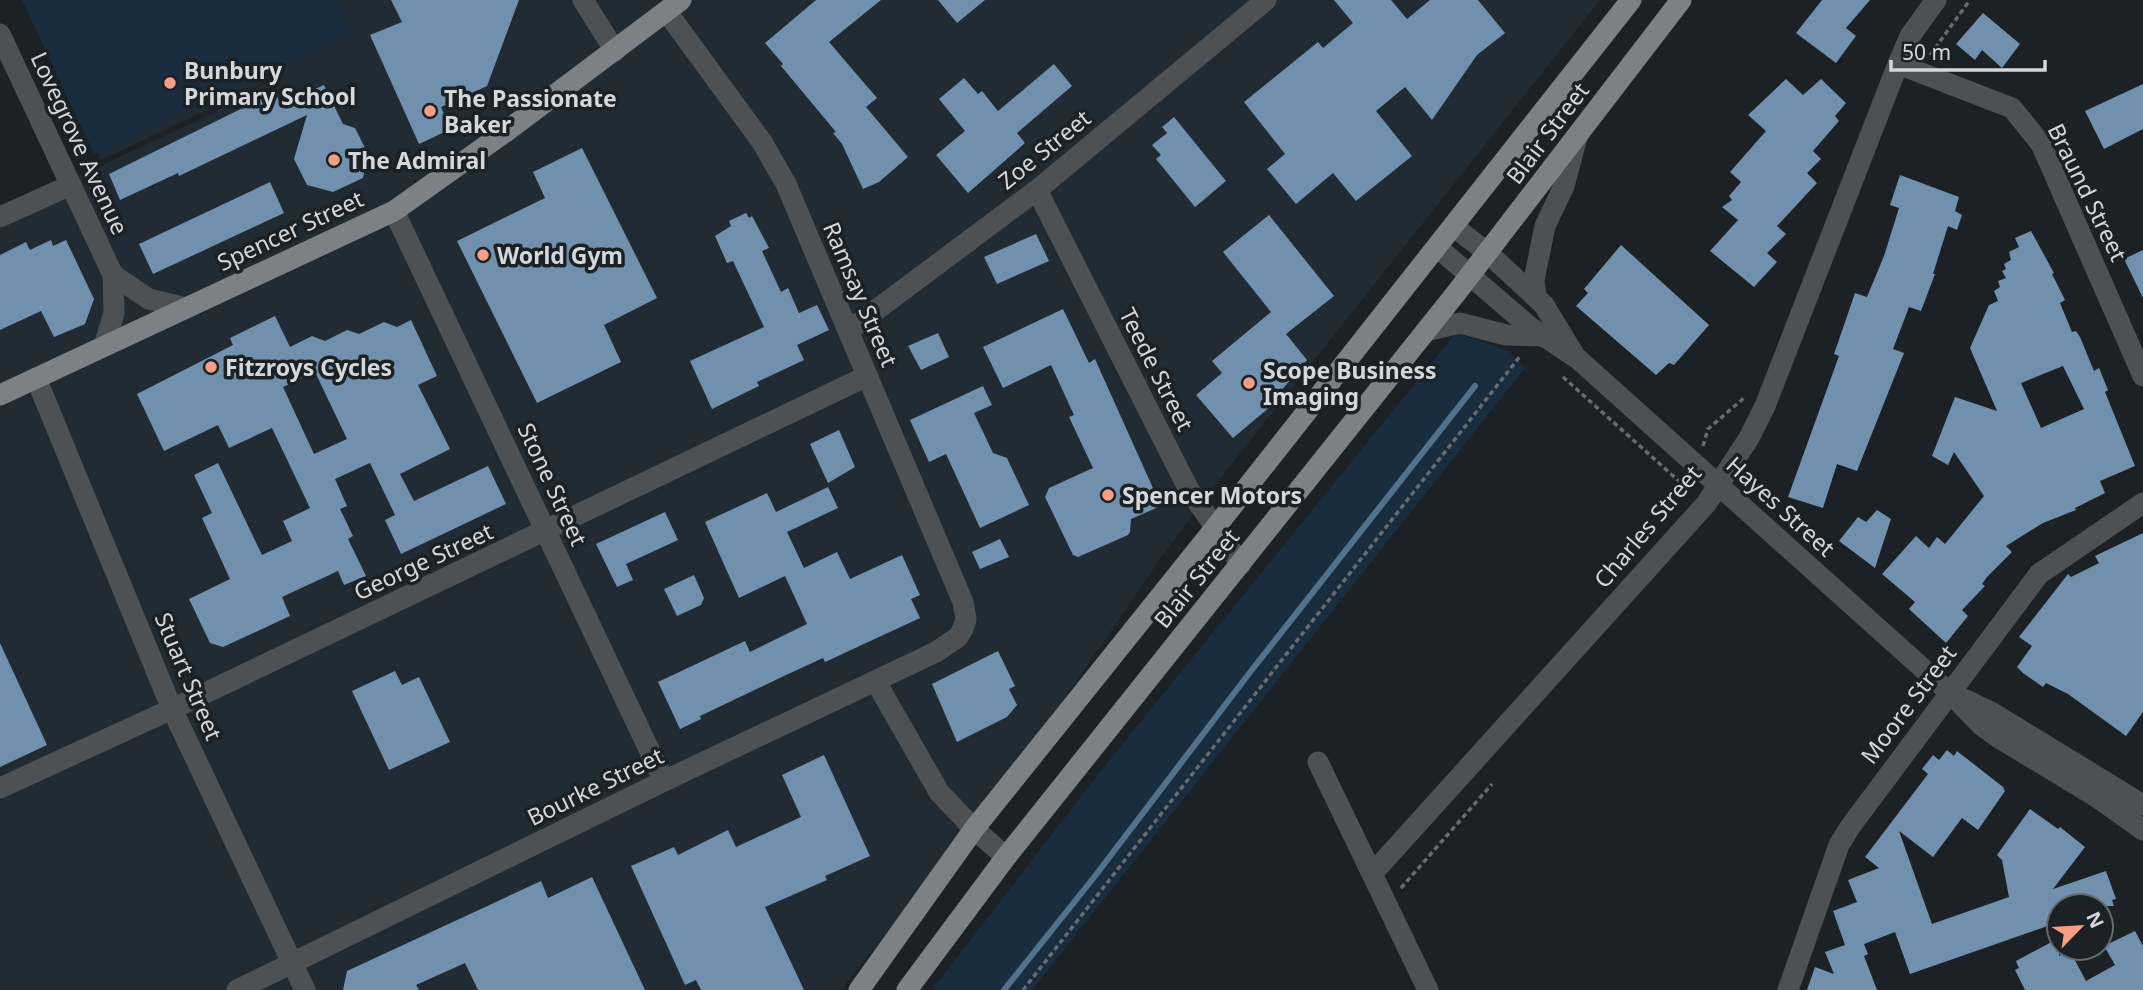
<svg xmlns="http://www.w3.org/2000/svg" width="2143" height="990" font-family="'Noto Sans',sans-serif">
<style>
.built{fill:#212b33}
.green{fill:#192d3f}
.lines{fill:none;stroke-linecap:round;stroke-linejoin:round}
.stream{stroke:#52718d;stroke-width:6}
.building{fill:#7090ae;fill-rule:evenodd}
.path{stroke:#666b6f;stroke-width:3.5;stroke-dasharray:5 3.5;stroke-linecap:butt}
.minor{stroke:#4e5153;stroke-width:21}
.major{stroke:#7c8186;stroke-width:21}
.poi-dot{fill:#f39f86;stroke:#1b2125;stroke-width:2.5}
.labels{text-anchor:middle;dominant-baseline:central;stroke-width:7;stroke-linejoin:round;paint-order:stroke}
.poi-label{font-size:23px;font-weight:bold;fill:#d4d7db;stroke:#1b2125;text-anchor:start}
.street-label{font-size:23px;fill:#d4d7db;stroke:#1b2125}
</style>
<rect width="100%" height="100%" fill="#1b2125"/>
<polygon class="built" points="37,0 1600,0 1226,471 1165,552 1014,773 841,990 0,990 0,213 205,117 277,77 101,160 89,135"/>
<g class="green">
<polygon points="22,0 336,0 352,34 94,154"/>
<polygon points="1456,333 1509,351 1525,368 1032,990 932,990 1099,773"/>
</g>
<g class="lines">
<polyline class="stream" points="1004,990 1095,876 1251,671 1475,386"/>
</g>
<g class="building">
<polygon points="391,0 519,0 487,86 441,107 451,129 419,144 370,35 402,22"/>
<polygon points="816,0 881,0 829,42 877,98 866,107 908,157 879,182 863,189 842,144 833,133 836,132 781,66 783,64 765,43"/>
<polygon points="938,0 985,0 957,23"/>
<polygon points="1334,0 1391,0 1407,19 1430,0 1478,0 1505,33 1477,55 1432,120 1405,87 1376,111 1412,156 1356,201 1333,173 1296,204 1267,169 1285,154 1244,102 1318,42 1323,48 1353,23"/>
<polygon points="1822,0 1870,0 1846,28 1856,36 1836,63 1796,33"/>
<polygon points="1983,13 2020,44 2002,68 1982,50 1975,60 1956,44"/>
<polygon points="1054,64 1072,86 1017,133 1025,143 968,193 936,155 965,131 939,99 964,78 978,94 982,91 998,111"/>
<polygon points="1786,79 1803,95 1821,79 1846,103 1835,116 1839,121 1813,151 1821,159 1807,173 1817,183 1777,226 1786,234 1767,253 1777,262 1754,287 1710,251 1738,220 1722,207 1732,200 1729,196 1741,182 1730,172 1766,131 1748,115"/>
<polygon points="2143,84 2143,129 2104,149 2085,111"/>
<polygon points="324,85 343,124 355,128 368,154 363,178 333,192 307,185 294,159 307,115 179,176 178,173 120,200 109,174 275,92 281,105"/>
<polygon points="1174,117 1226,181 1195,207 1156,159 1161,155 1152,145 1167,133 1162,127"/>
<polygon points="582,148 657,298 604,325 621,362 537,403 457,241 545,198 533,172"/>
<polygon points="1900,175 1959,197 1955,211 1962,215 1957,230 1948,226 1933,274 1935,274 1921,311 1909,307 1893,349 1904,353 1857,471 1837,464 1823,508 1788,497 1839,356 1834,354 1855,293 1867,297 1884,256 1899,208 1890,205"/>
<polygon points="270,182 284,213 153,274 139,244"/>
<polygon points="746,213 749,218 752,216 769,248 762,251 781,292 788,288 799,313 817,305 829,330 797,345 804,360 757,382 759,386 712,409 690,361 764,327 733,261 727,263 715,236 731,226 729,221"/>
<polygon points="1269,215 1334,296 1286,334 1307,360 1275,398 1277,401 1233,438 1196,395 1222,373 1212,361 1271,312 1223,252"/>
<path d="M2031,231l23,42 -2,1 13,26 -5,3 12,29 4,-1 4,6 14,34 5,-3 9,22 -3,2 30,74 -35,15 5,12 -30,15 1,2 -33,13 -37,23 6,6 -25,25 -5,7 3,2 -23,24 6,6 -22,27 -37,-34 6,-7 -33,-28 34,-38 13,12 8,-11 8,7 39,-48 -30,-44 -6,13 -16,-9 23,-59 42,14 -27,-63 19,-43 9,-4 -4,-10 6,-4 -2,-6 8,-3 -4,-7 4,-2 -2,-5 7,-4 -2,-8 10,-5 -4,-9zM2063,366l21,43 -43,19 -20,-45z"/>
<polygon points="1036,234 1049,261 997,284 984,257"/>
<polygon points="51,240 53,246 66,240 94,299 85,324 54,337 41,311 0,330 0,255 26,242 30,250"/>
<polygon points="1621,245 1709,325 1674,365 1669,363 1656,375 1576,306 1588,293 1584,289"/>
<polygon points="2143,250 2143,298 2124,259"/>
<polygon points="1063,309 1089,363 1095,359 1161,506 1131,519 1130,532 1128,535 1078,557 1073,555 1045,497 1049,488 1093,468 1069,417 1074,415 1051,365 1003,388 983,347"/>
<path d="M275,316l15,31 22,-11 13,5 22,-11 12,4 25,-12 13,5 14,-7 26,56 -19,9 32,64 -50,25 14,27 74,-35 18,38 -105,50 -16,-34 10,-5 -25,-52 -35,16 12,27 -7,3 13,27 -5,3 18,37 -22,9 -6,-14 -56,26 8,19 -67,31 -13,-4 -21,-44 41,-20 -28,-61 10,-5 -18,-38 24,-12 44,92 30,-14 -9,-20 27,-13 -38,-80 -43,20 -11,-23 -54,26 -27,-57 96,-49 -3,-7zM315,372l32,67 -33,15 -31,-67z"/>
<polygon points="938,333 949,357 921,370 908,346"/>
<polygon points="983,386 992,405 974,413 993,453 1007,458 1029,505 980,528 946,454 929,462 910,420"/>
<polygon points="839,430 855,467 828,483 810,444"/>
<polygon points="828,487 838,508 787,532 804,568 837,552 850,579 902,555 920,595 911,599 920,618 825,662 823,658 786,675 700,716 701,719 680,729 658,682 745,641 750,652 807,624 785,576 739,598 705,522 767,493 776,512"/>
<polygon points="1877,510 1891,519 1875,568 1839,541 1858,517 1866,522"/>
<polygon points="665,512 678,540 626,564 633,580 617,587 596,544"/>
<polygon points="2143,533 2143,712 2126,736 2068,694 2046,683 2043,687 2023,673 2017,667 2032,646 2019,637 2068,574 2071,577 2099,563 2095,556"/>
<polygon points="1000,539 1009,557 980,569 972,552"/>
<polygon points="694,575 704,598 701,605 677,616 664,589"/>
<polygon points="0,643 47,745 0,767"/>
<polygon points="998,651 1015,686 1009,689 1017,705 1007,717 957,742 932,684"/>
<polygon points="395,671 402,685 419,677 450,742 389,770 352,691"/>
<polygon points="1947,750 1954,756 1957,751 2003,787 2005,791 1978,830 1962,818 1933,857 1899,831 1932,924 2009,897 2002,860 1997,855 2030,809 2058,829 2060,827 2085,847 2053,889 2106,871 2116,899 2112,900 2114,906 2059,906 2059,922 1910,974 1895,932 1864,944 1868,954 1864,956 1877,990 1807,990 1815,967 1834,974 1825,952 1845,945 1833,911 1857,902 1848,880 1879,868 1865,857 1928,774 1922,769 1933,755 1939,760"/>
<polygon points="824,755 870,856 825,876 827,880 765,907 804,990 701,990 696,980 685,985 631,866 674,847 678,855 728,830 736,847 801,817 782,775"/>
<polygon points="592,877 645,990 478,990 465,963 416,985 419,990 343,990 347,971 541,881 548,898"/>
<polygon points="2135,931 2143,946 2143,990 2025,990 2015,970 2019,968 2016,961 2059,938 2059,956 2070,951 2086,981 2115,965 2104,946"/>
</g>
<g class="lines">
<g class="path">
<polyline points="1930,55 1970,0"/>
<polyline points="1563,377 1690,491"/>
<polyline points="1703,446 1708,429 1744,398"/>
<polyline points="1401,888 1492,784"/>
<polyline points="1023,990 1521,355"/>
</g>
<g class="minor">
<polyline points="583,0 615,51"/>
<polyline points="0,34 113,275 114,313 104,346"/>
<polyline points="1898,64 2012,108 2041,144 2143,376"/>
<polyline points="1037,190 1189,490 1241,564"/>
<polyline points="394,211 664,781"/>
<polyline points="0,217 71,185"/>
<polyline points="1453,226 1488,253 1544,305 1573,353"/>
<polyline points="1437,247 1530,327 1578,359 1949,692 1981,725 1999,738 2095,796 2143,830"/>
<polyline points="113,275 149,299 186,308"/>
<polyline points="1536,297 1534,280 1545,226 1564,186 1577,137"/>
<polyline points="848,331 1037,190 1266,0"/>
<polyline points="1426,331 1460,323 1506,335 1543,336"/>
<polyline points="36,378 172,709 305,990"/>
<polyline points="876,682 939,792 974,829 1006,857"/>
<polyline points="1961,698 1991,712 2143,805"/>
<polyline points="1318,762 1428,990"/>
<polyline points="0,788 172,709 867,376"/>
<polyline points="1372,874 1706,504 1749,438 1765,406 1898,64 1910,36 1936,0"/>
<polyline points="237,990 664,781 936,652 958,637 963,629 966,619 963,602 786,184 762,142 667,12"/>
<polyline points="1788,990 1839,845 1850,827 2039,574 2143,503"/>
</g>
<g class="major">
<polyline points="0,395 394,211 504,133 681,0"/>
<polyline points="859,990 974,829 1215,528 1631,0"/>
<polyline points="907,990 1006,857 1457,292 1681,0"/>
</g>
</g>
<g class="poi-dot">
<circle cx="170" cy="83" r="7"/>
<circle cx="430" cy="111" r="7"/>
<circle cx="334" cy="160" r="7"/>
<circle cx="483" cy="255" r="7"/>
<circle cx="211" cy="367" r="7"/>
<circle cx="1249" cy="383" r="7"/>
<circle cx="1108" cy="495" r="7"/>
</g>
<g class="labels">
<g class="poi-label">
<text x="184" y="70">Bunbury<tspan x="184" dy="26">Primary School</tspan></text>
<text x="444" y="98">The Passionate<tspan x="444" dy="26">Baker</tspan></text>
<text x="348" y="160">The Admiral</text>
<text x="497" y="255">World Gym</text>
<text x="225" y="367">Fitzroys Cycles</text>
<text x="1263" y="370">Scope Business<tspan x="1263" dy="26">Imaging</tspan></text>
<text x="1122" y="495">Spencer Motors</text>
</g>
<g class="street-label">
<text transform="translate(1547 133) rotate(-53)">Blair Street</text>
<text transform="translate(80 143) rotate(65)">Lovegrove Avenue</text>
<text transform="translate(1044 149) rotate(-39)">Zoe Street</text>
<text transform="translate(2088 192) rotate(64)">Braund Street</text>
<text transform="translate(290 230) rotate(-25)">Spencer Street</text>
<text transform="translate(861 294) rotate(67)">Ramsay Street</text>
<text transform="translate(1157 369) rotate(63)">Teede Street</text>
<text transform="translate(553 484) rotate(65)">Stone Street</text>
<text transform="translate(1781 506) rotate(42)">Hayes Street</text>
<text transform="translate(1647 526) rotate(-50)">Charles Street</text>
<text transform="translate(423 561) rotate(-25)">George Street</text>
<text transform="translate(1196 578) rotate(-51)">Blair Street</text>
<text transform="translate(189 676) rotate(67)">Stuart Street</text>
<text transform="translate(1908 704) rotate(-53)">Moore Street</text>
<text transform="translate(595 786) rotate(-26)">Bourke Street</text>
</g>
</g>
<g transform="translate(2080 927) rotate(65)"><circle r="33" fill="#1b2125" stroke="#656a6e" stroke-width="2"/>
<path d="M0-5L12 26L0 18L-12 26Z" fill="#f39f86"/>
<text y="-10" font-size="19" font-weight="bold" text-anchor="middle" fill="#d4d7db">N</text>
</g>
<path d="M1891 60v10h154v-10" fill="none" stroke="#d4d7db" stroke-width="3.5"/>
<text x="1902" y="60" font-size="21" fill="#d4d7db" stroke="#1b2125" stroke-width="5" paint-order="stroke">50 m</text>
</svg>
